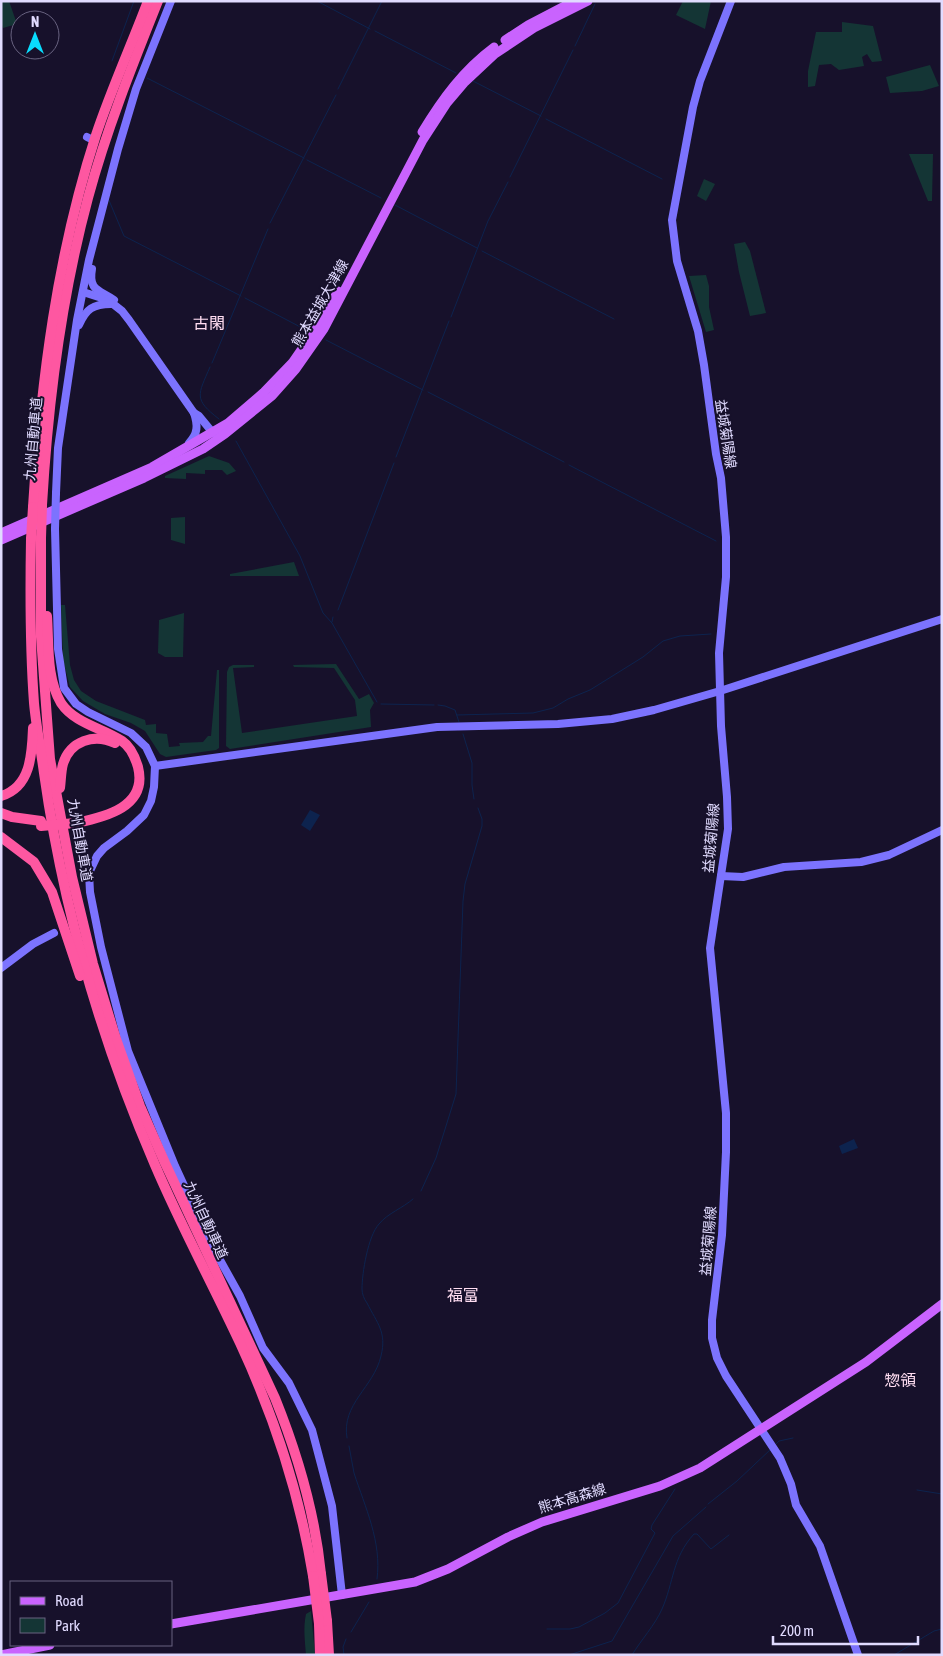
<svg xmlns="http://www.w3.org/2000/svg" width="943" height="1656" font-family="'Asap Condensed','Noto Sans JP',sans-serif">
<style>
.green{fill:#143535}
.water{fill:#0d234e}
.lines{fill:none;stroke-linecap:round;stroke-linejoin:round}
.stream{stroke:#0d234e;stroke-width:1}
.secondary{stroke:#7c73fe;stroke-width:8}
.primary{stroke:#c963fe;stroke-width:9}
.highway{stroke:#fe57a1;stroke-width:10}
.secondary-bridge{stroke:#7c73fe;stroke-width:8}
.highway-bridge{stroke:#fe57a1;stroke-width:10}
.labels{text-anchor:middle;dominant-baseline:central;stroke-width:4;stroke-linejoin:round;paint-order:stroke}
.street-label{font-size:14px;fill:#e1dbff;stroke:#17112b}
.quarter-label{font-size:16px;fill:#ffddf1;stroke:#17112b}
</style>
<rect width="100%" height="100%" fill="#17112b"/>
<g class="green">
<polygon points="1,1 9,1 17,24 3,28 1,22"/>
<polygon points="683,1 711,1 705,29 676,15"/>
<polygon points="842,22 873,26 882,61 872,62 867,54 862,57 864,66 839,70 831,64 819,65 815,86 808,87 808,71 816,32 842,32"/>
<polygon points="930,65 939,86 922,91 890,93 886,77"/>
<polygon points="909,154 933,154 932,201 928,201"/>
<polygon points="704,179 715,184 706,201 697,196"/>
<polygon points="745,242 750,251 766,313 750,316 739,272 734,244"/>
<polygon points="706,275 709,286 709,307 714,330 706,332 689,276"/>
<polygon points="209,456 229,463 236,471 227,475 222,470 205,470 205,474 186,473 186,479 165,478 165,476"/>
<polygon points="185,517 185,544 171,540 171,518"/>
<polygon points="294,562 299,576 230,576 230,574"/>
<polygon points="61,605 65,605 70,665 74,680 81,691 96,701 145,720 146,725 156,724 156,733 167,734 169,747 180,746 179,743 203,742 208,736 211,736 217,670 219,670 219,748 216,750 166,757 160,754 145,731 131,723 105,714 83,701 70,687 63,660"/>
<polygon points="184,613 183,657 165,657 158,653 159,620"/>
<polygon points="336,664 359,699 369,694 374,703 370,710 371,727 230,749 226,746 227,672 229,667 233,665 254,665 254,667 233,668 242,733 357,716 355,700 334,668 294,667 293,665"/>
<path d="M311,1611l4,44h-9c-1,-14 -3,-27 0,-41z"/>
</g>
<g class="water">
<polygon points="310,810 320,815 310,831 301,825"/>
<polygon points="854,1139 858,1148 842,1154 839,1146"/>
</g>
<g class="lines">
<g class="stream">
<polyline points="317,1 370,29"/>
<polyline points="375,31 456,73"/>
<polyline points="575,46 595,4"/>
<polyline points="112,61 134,1"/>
<polyline points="147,78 304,158"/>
<polyline points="473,81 541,116"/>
<polyline points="338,89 382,1"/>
<polyline points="546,119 662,179"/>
<polyline points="307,160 381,198"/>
<polyline points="510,177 573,50"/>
<polyline points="108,198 124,236 241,296"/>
<polyline points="395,205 477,248"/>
<polyline points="270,223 336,95"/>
<polyline points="482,251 614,319"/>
<polyline points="245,298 308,331"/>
<polyline points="451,317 488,221 508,182"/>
<polyline points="326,340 423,390"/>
<polyline points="212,363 268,229"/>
<path d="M210,367c-12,28 -17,32 9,52"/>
<polyline points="428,392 564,462"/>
<polyline points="236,441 300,556 323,613 332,623 377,702"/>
<polyline points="396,457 449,321"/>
<polyline points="569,465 716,541"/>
<polyline points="338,610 394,463"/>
<polyline points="332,622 333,617"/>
<polyline points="381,704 434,705"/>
<polyline points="438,705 445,706 455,710 459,722"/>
<polyline points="457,715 533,713 553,708 568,699 590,690 643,657 663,641 680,636 711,634"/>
<polyline points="463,734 472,763 472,785 474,799"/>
<polyline points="421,1191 436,1158 456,1094 463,901 465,884 482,826 482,819 478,808"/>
<path d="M347,1438c-6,-34 27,-51 34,-82 6,-24 -4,-33 -14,-53 -3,-4 -5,-9 -5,-14 0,-16 6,-53 17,-65 9,-11 24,-16 34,-25"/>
<polyline points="776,1444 779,1441 793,1438"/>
<path d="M349,1446c2,9 3,18 5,27 11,34 28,69 23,106"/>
<polyline points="917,1490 942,1494"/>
<polyline points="708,1504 737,1481 771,1449"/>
<polyline points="547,1629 570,1629 579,1627 605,1613 618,1603 655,1533 651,1529 652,1525 675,1489"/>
<polyline points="351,1632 369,1602"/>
<polyline points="344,1655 343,1647 346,1639"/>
<polyline points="569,1655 612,1641 673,1536 706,1507"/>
<path d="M632,1655c9,-15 23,-30 30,-46 12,-27 10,-51 32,-75h3l14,15 18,-14"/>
<polyline points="894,1655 934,1631 942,1629"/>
</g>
<g class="secondary">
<polyline points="731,1 700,81 693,107 672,220 677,261 698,331 704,365 716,454 721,478 726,537 726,577 719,653 721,726 727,797 728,829 710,948 726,1113 726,1152 722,1235 712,1320 712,1338 717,1358 726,1376 780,1458 791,1484 796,1505 820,1546 858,1655"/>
<polyline points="87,137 91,139"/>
<path d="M92,269c-4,22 8,21 22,31"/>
<polyline points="83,292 105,299"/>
<path d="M108,300l14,11 7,9 65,93c4,12 4,21 -5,30"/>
<path d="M79,325c7,-16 14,-21 32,-21"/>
<polyline points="194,413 199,416 213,433 216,433"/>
<polyline points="56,493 58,448 77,320 89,260 118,149 136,89 171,1"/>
<polyline points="55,529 58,649 64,688 76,704 88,712 131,733 146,747 155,766 154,787 151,801 144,815 127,831 104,848 97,856 89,873 90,892 101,947 128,1051 175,1166 210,1242 240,1296 263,1348 289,1383 312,1430 332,1506 342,1595"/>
<polyline points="155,766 437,727 558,724 612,719 654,710 720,691 942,619"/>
<polyline points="721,876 743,877 784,867 861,862 889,855 942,830"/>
<polyline points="1,968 33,944 54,933"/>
</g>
<g class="primary">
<polyline points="505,40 528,25 574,1"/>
<path d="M422,132c20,-33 41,-62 72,-85"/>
<polyline points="1,533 152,467 228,423 264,392 292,363 319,324 338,291"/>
<polyline points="1,540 144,478 203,449 225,434 272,396 296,369 324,329 423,140 447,103 464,83 495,54 534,28 588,1"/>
<polyline points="171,1624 415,1582 448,1569 508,1537 542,1522 660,1486 700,1468 866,1362 942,1304"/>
<polyline points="1,1655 50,1645"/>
</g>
<g class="highway">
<path d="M42,505c6,-103 19,-207 46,-307 18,-67 44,-132 70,-197"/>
<path d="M33,507c8,-125 24,-252 63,-372 15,-45 35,-89 52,-134"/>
<path d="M41,538v99l9,122 22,118 21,87 23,75 24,67 25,57 110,235c23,57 40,115 46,176"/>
<path d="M31,539c-1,55 -1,109 3,164 2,23 7,47 10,70 19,135 57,267 111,392 26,61 57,118 85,178 34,73 60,153 73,233"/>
<path d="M47,616c2,28 -1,62 14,87 14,21 42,25 61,38 9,6 13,16 16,26 10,40 -33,50 -62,56"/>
<path d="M60,788c1,-8 1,-17 3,-24 7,-23 31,-31 52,-21"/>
<path d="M1,796c30,-9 31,-42 32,-68"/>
<polyline points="1,813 12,817 41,821"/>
<polyline points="1,837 34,862 52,892 80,976"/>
<polyline points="327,1621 329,1655"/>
<polyline points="319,1624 320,1655"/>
</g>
<polyline class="secondary-bridge" points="55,529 56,493"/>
<g class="highway-bridge">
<polyline points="41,538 42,505"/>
<polyline points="31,539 33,507"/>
<polyline points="41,826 76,823"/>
<polyline points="321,1574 327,1621"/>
<polyline points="313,1576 319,1624"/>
</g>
</g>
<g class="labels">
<g class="street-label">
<text transform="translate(320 303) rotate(-60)">熊本益城大津線</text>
<text transform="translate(726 434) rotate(81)">益城菊陽線</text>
<text transform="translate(33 439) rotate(-85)">九州自動車道</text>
<text transform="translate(711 838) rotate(-85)">益城菊陽線</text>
<text transform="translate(80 840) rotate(80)">九州自動車道</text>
<text transform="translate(206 1220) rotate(65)">九州自動車道</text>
<text transform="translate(708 1241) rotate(-85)">益城菊陽線</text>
<text transform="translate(572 1498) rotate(-17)">熊本高森線</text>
</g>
<g class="quarter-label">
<text x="209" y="323">古閑</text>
<text x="463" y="1295">福富</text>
<text x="900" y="1380">惣領</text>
</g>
</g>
<rect width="943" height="1656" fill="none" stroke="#e1dbff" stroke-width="5"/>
<rect x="10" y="1581" width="162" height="65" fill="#17112b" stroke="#686280"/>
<rect x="20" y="1597" width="25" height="8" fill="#c963fe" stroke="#686280"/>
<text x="55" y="1606" font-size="15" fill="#e1dbff">Road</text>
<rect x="20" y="1618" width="25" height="15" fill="#143535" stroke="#686280"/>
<text x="55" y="1631" font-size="15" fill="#e1dbff">Park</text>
<g transform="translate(35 35)"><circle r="24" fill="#17112b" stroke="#686280"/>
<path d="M0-4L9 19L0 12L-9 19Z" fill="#09dcfd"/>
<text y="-8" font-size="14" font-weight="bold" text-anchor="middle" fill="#e1dbff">N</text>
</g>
<path d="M773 1636v8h145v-8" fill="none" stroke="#e1dbff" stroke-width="2.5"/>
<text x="780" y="1636" font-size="15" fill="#e1dbff" stroke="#17112b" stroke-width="4" paint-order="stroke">200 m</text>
</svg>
